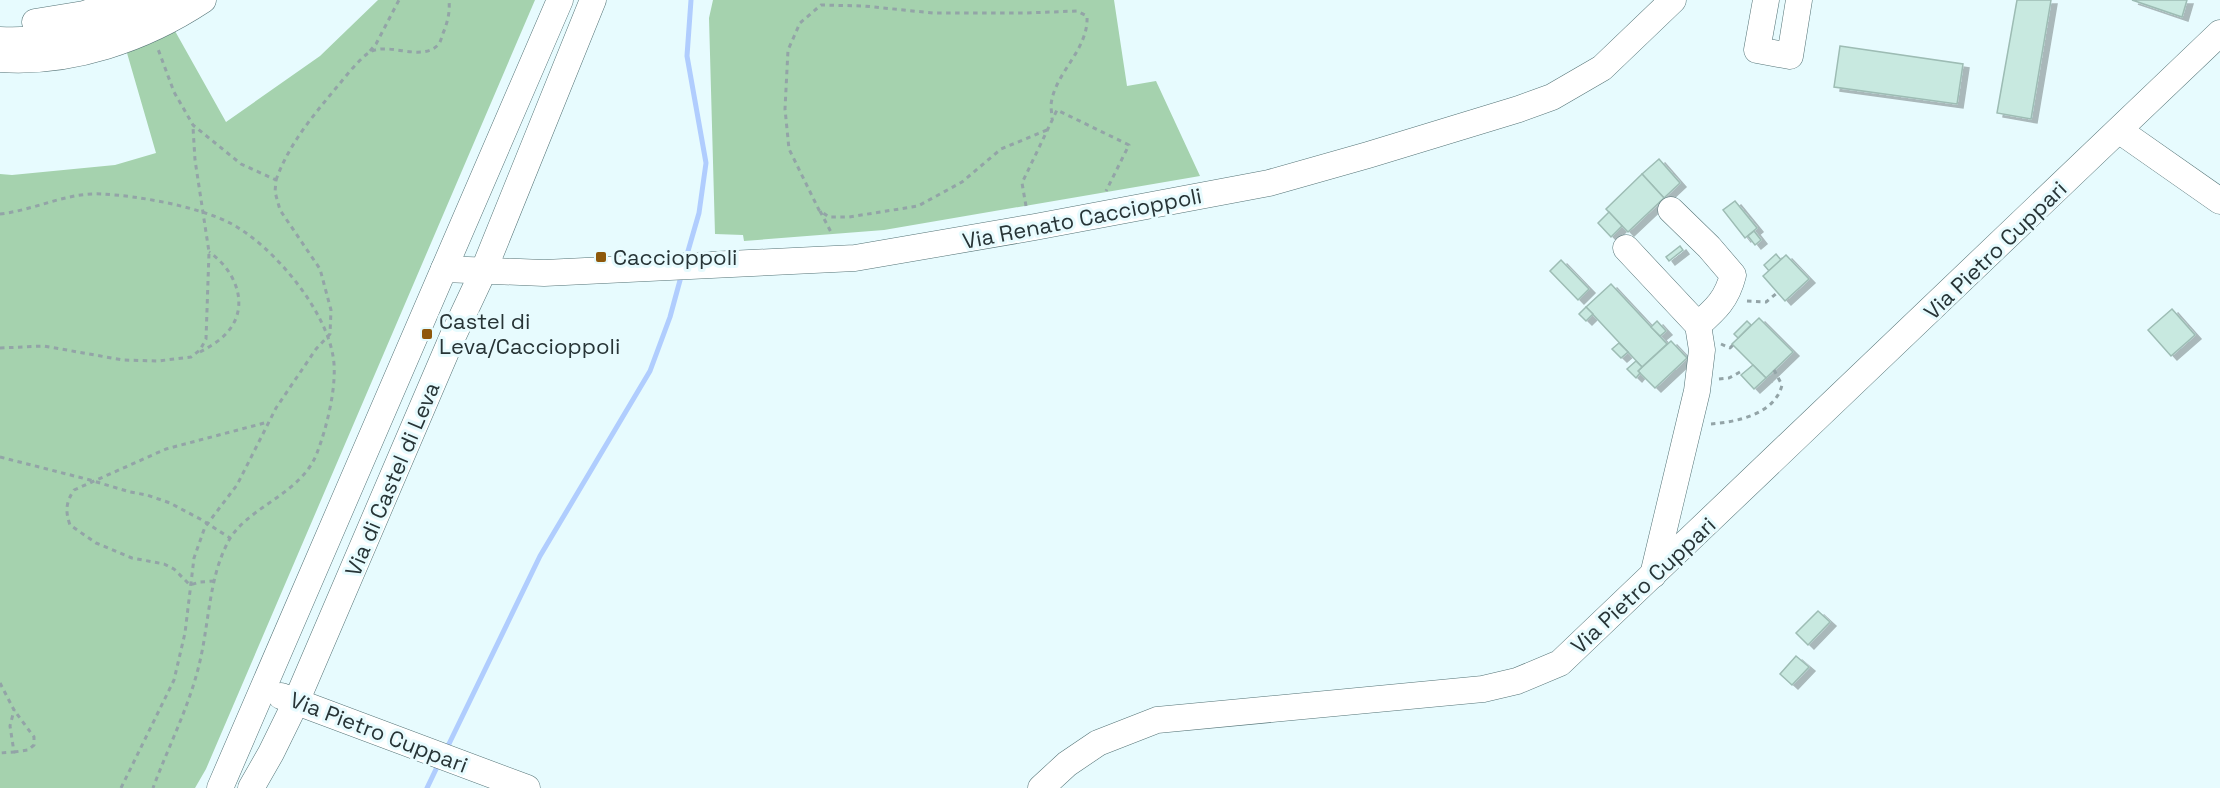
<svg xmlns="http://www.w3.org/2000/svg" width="2220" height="788" font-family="'Space Grotesk',sans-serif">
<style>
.green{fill:#a5d2ae}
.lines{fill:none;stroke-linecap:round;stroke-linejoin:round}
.stream{stroke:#b0cdfe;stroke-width:5}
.building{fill:#c8e9e0;stroke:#9dbcb4;stroke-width:1.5;filter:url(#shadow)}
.minor-casing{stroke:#547376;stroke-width:27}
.path{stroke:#93a4a7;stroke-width:3;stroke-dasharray:4.5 4.5;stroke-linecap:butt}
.minor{stroke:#fff;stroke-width:26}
.poi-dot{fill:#8e580b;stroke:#e7fbfe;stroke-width:2}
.labels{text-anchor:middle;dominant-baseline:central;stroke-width:6;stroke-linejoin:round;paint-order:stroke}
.street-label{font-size:22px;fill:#273436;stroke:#e7fbfe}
.poi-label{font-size:22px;fill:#273436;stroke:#e7fbfe;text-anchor:start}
</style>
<defs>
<filter id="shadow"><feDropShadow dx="6" dy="4" stdDeviation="0" flood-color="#0004"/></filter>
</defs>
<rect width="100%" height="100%" fill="#e7fbfe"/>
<g class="green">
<polygon points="378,0 535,0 206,769 195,788 0,788 0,174 12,175 115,165 156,153 127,53 175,31 226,122 320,56"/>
<polygon points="713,0 1114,0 1127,86 1156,81 1200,176 884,230 744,241 743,235 715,234 709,18"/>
</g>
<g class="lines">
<g class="stream">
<polyline points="686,258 699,213 706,163 687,56 691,0"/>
<polyline points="446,750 540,556 650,371 670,317 682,273"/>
<polyline points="427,788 439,763"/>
</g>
</g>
<g class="building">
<polygon points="2017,0 2051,0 2031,119 1997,113"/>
<polygon points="2132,0 2187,0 2182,17"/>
<polygon points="1840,46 1963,64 1957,104 1834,87"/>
<polygon points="1659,159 1680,183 1664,198 1642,174"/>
<polygon points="1642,174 1664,198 1628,232 1606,209"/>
<polygon points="1735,201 1757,228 1745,238 1723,210"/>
<polygon points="1609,212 1622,226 1611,237 1598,223"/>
<polygon points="1754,231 1761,240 1755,245 1748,236"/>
<polygon points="1680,246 1683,250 1669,261 1666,257"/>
<polygon points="1776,254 1781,260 1769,271 1764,265"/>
<polygon points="1786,255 1809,279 1785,301 1763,276"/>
<polygon points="1561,260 1589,289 1578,300 1550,271"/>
<polygon points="1611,284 1667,344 1642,367 1586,307"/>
<polygon points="1586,307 1593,314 1586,321 1579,314"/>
<polygon points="2172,309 2195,335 2171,356 2148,330"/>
<polygon points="1759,318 1793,352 1766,378 1732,344"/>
<polygon points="1657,321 1666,331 1660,336 1651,327"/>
<polygon points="1747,321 1751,325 1738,338 1734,334"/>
<polygon points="1671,341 1687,358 1655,388 1638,371"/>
<polygon points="1619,343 1628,352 1621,358 1612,349"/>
<polygon points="1636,361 1642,367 1638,371 1640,373 1636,378 1627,369"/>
<polygon points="1753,365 1766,378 1754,389 1741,375"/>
<polygon points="1818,611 1830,622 1808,645 1796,633"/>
<polygon points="1796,656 1809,667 1792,685 1780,674"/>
</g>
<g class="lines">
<g class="minor-casing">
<g id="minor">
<polyline points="1766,0 1757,50 1790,56 1799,0"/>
<polyline points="35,22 84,14 127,0"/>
<path d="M0,40c58,2 116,-11 168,-40"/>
<path d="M0,59c71,5 144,-20 203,-59"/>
<polyline points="2120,131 2220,201"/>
<path d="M1671,210l38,37 24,28c-6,24 -17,34 -35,50"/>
<polyline points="1626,248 1698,325 1702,350 1697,391 1653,575"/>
<polyline points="444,269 544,273 855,258 1035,227 1269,183 1368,155 1519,109 1552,97 1602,68 1673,0"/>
<polyline points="281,696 527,788"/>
<polyline points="220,788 560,0"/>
<polyline points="251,788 271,753 296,702 452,338 483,272 593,0"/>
<polyline points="1041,788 1067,764 1098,743 1157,720 1483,689 1517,681 1560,663 2220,33"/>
</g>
</g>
<g class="path">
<polyline points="370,51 376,44 399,0"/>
<path d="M1047,130l-46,19 -39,33 -44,24 -69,11h-20l-10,-7 -30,-61 -4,-40 3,-59 12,-27 21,-18 43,1 69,7h93l51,-2 10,5c2,34 -33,57 -36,89 0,4 1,10 1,14"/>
<path d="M276,180c13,-36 36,-63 60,-92 10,-12 20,-25 31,-34 19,-15 54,10 72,-10 2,-3 3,-9 5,-13 4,-11 6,-19 5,-31"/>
<polyline points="1026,206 1022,183 1057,110 1129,145 1106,191"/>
<polyline points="820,211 832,234"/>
<path d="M0,214c35,-4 67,-22 102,-20 37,2 94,12 128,29 42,22 95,85 103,133 5,27 -6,71 -16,97 -17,44 -74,54 -91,93 -17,35 -17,76 -26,115 -10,44 -31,84 -47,127"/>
<polyline points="1747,301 1766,302 1777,293"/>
<polyline points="1721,344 1730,348 1733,345"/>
<polyline points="0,348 44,346 123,360 158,361 191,357 200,350 206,339 209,252 195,160 193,127"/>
<path d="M200,352c11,-6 23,-13 30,-23 20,-27 3,-61 -21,-77"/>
<polyline points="1719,379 1729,378 1740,372 1742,375"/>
<path d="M1711,424c26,-2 64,-10 71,-39l-8,-15"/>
<polyline points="0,457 90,480 130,492 147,495 170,503 202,520 230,538"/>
<path d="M214,581l-14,1 -10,3 -16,-16 -10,-5 -32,-6 -36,-15 -26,-18c-5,-14 -4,-23 4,-35l92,-41 102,-27"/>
<polyline points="0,683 14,710 10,726 14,752 0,753"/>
<polyline points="14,752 28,750 34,745 34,737 14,710"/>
<polyline points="121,788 174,680 185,633 194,558 205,527 237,485 276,408 316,349 330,334 331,310 320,269 280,210 275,192 276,180 241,164 193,125 174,92 158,49"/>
</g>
<use href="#minor" class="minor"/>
</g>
<g class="poi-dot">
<rect x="595" y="251" width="12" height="12" rx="3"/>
<rect x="421" y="328" width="12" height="12" rx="3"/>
</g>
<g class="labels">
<g class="street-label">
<text transform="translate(1082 218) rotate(-11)">Via Renato Caccioppoli</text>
<text transform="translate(1995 250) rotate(-44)">Via Pietro Cuppari</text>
<text transform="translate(392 479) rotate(-67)">Via di Castel di Leva</text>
<text transform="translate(1643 585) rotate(-43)">Via Pietro Cuppari</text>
<text transform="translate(379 732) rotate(21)">Via Pietro Cuppari</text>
</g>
<g class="poi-label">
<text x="613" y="257">Caccioppoli</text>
<text x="439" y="321">Castel di<tspan x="439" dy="25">Leva/Caccioppoli</tspan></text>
</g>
</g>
</svg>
